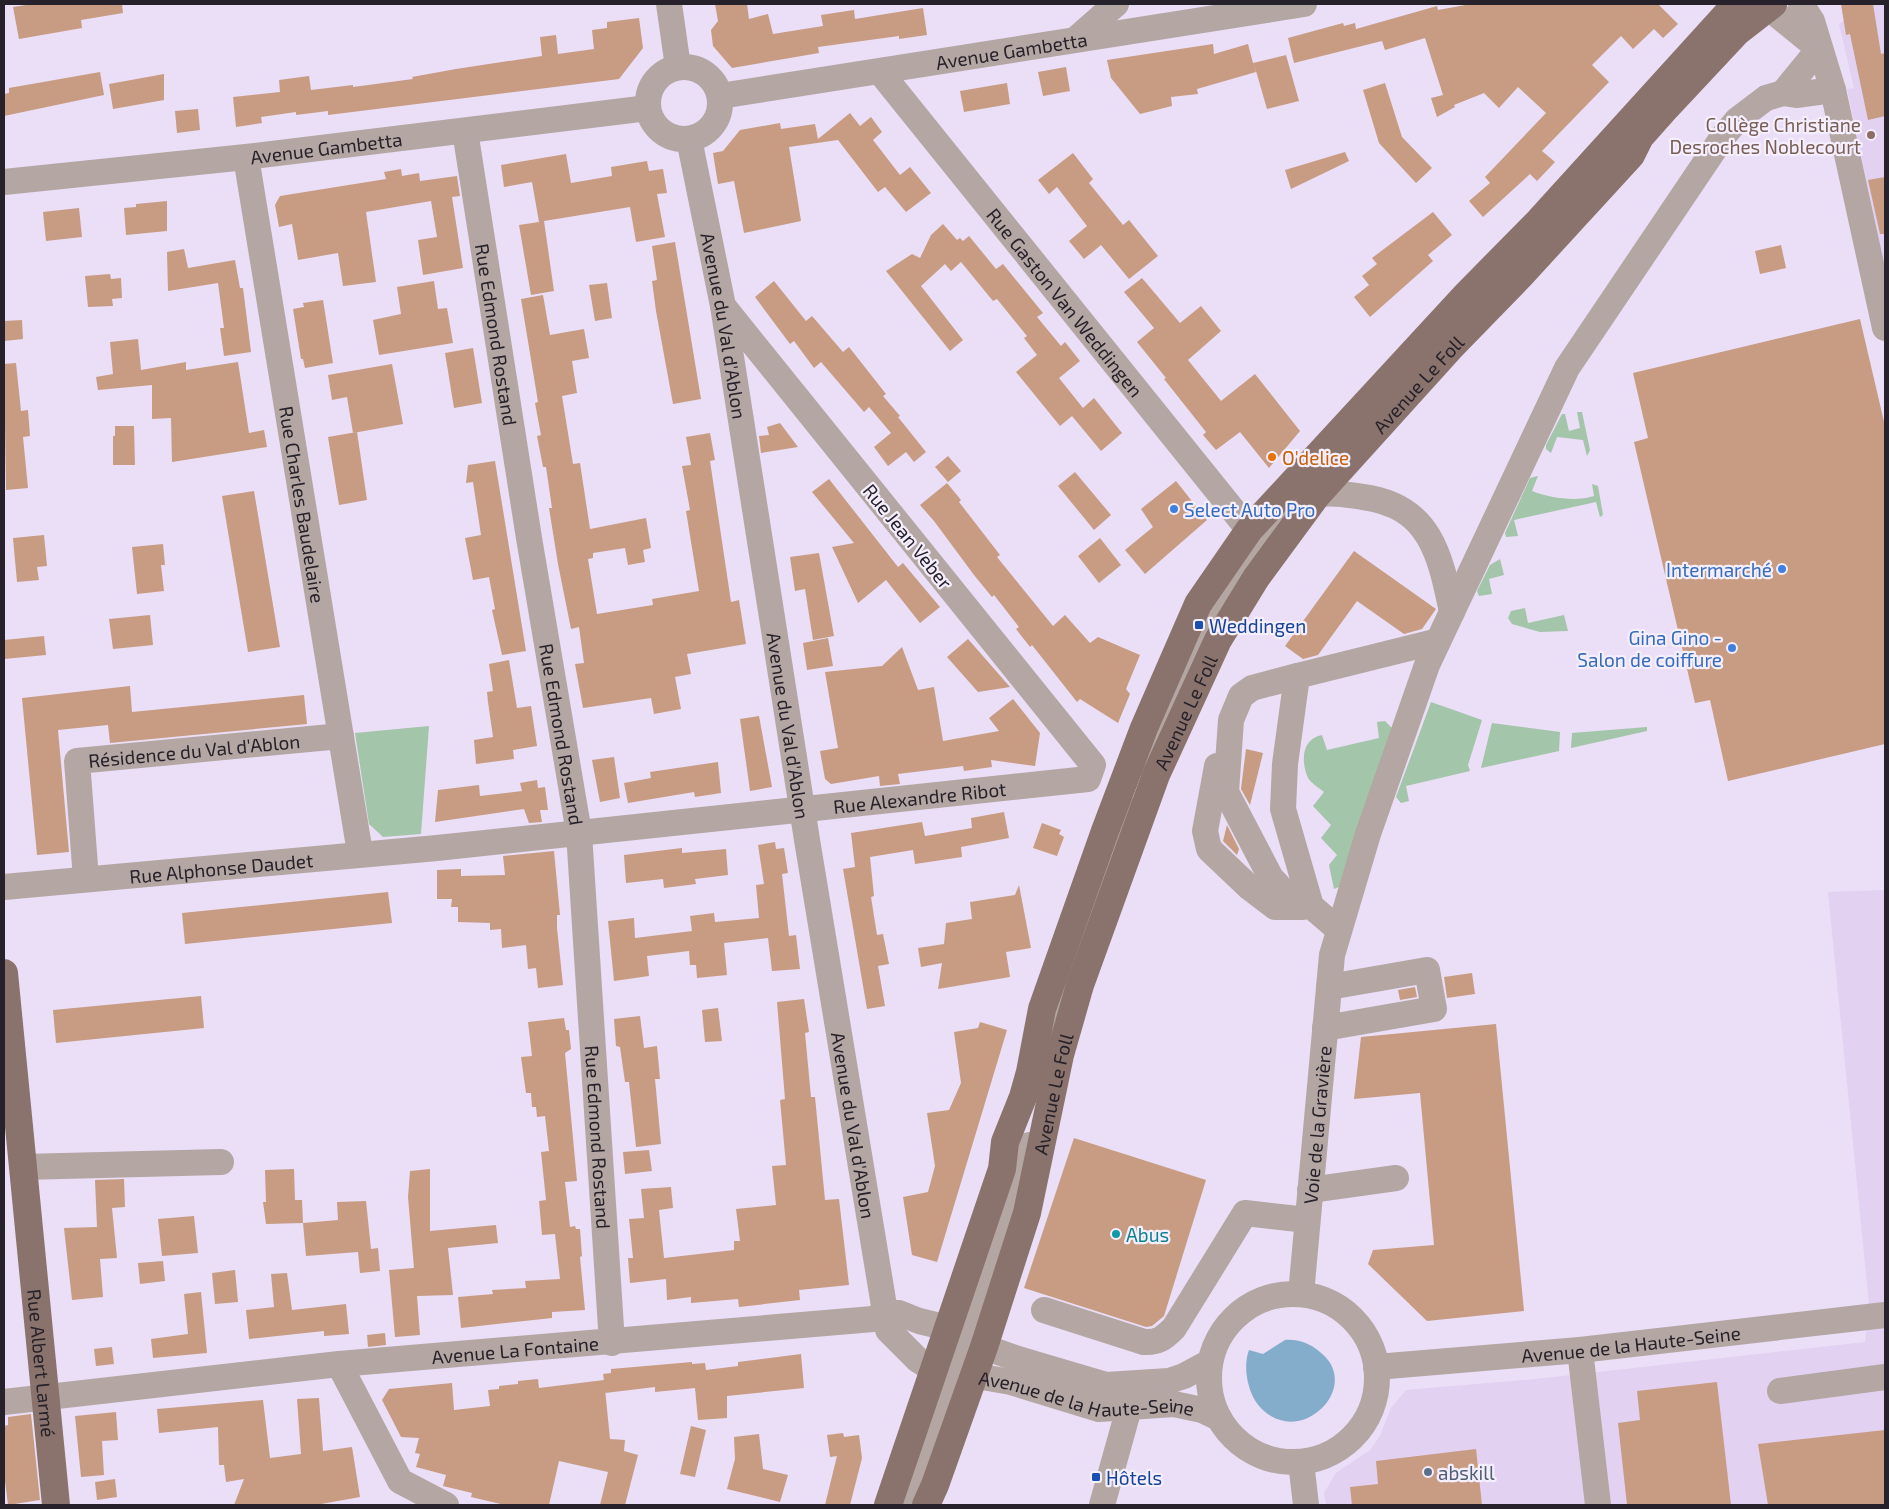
<svg xmlns="http://www.w3.org/2000/svg" width="1889" height="1509" font-family="'Exo 2',sans-serif">
<style>
.built{fill:#e2d1f1}
.green{fill:#a3c5aa}
.water{fill:#84adcc}
.building{fill:#c79c82}
.lines{fill:none;stroke-linecap:round;stroke-linejoin:round}
.minor{stroke:#b4a7a3;stroke-width:26}
.major{stroke:#8a736c;stroke-width:28}
.education-dot{fill:#8d6e63;stroke:#f5eefd;stroke-width:2}
.food-dot{fill:#e8710a;stroke:#f5eefd;stroke-width:2}
.shop-dot{fill:#3f7fe0;stroke:#f5eefd;stroke-width:2}
.transit-dot{fill:#1a4fb4;stroke:#f5eefd;stroke-width:2}
.culture-dot{fill:#0f9aa8;stroke:#f5eefd;stroke-width:2}
.service-dot{fill:#5c6f8a;stroke:#f5eefd;stroke-width:2}
.labels{text-anchor:middle;dominant-baseline:central;stroke-width:4.5;stroke-linejoin:round;paint-order:stroke}
.street-label{font-size:19px;fill:#26212a;stroke:#f5eefd}
.education-label{font-size:19px;fill:#785e54;stroke:#f5eefd;text-anchor:end}
.food-label{font-size:19px;fill:#c56008;stroke:#f5eefd;text-anchor:start}
.shop-label{font-size:19px;fill:#366cbe;stroke:#f5eefd;text-anchor:end}
.transit-label{font-size:19px;fill:#164399;stroke:#f5eefd;text-anchor:start}
.culture-label{font-size:19px;fill:#0d838f;stroke:#f5eefd;text-anchor:start}
.service-label{font-size:19px;fill:#4e5e75;stroke:#f5eefd;text-anchor:start}
</style>
<rect width="100%" height="100%" fill="#ebdef7"/>
<g class="built">
<polygon points="1841,4 1885,4 1885,268 1847,89 1854,88 1839,24 1844,21"/>
<polygon points="1885,890 1885,1505 1326,1505 1324,1493 1336,1473 1370,1450 1380,1436 1391,1408 1406,1390 1536,1379 1865,1342 1869,1304 1828,892"/>
</g>
<g class="green">
<polygon points="1577,412 1582,412 1590,450 1587,456 1583,440 1557,437 1551,453 1546,449 1546,445 1562,414 1565,414 1569,431 1580,428"/>
<path d="M1538,476l-6,15c18,7 44,11 62,5l-2,-12 6,2 5,29 -3,2 -4,-15 -82,18 4,16 -12,1 -1,-4 25,-55z"/>
<polygon points="1500,559 1504,575 1489,579 1492,594 1479,596 1477,591 1490,565"/>
<polygon points="1525,608 1528,623 1564,615 1568,631 1540,632 1512,624 1508,618 1511,611"/>
<polygon points="1431,702 1482,720 1468,765 1470,771 1406,786 1409,801 1401,803 1396,797"/>
<path d="M1385,721l7,7 -53,159 -5,2 -5,-24 8,-10 -16,-17 10,-13 -18,-19 11,-14c-5,-4 -13,-9 -16,-14 -7,-16 -7,-39 14,-43l5,15 52,-12 -2,-16z"/>
<polygon points="1492,723 1560,732 1559,751 1481,768"/>
<polygon points="429,726 421,834 383,837 369,824 355,733"/>
<polygon points="1647,727 1647,731 1571,748 1572,733"/>
</g>
<path class="water" d="M1285,1340c13,-1 24,3 35,12 46,36 -26,103 -64,50 -9,-14 -13,-36 -7,-52l14,4z"/>
<g class="building">
<polygon points="32,4 122,4 123,13 81,20 82,28 19,39 13,7"/>
<polygon points="715,4 747,4 749,19 768,14 773,34 823,26 821,15 854,10 855,19 923,8 927,35 899,39 899,36 818,47 819,53 732,68 713,46 711,30 718,21"/>
<polygon points="1471,4 1658,4 1678,24 1663,38 1654,29 1633,49 1621,36 1592,65 1609,82 1542,151 1555,162 1537,181 1530,174 1483,217 1469,201 1490,183 1485,177 1546,113 1518,87 1499,108 1484,93 1454,105 1455,107 1437,117 1431,98 1443,95 1425,38 1385,50 1382,41 1294,63 1288,38 1343,23 1344,26 1355,23 1356,29 1437,6 1438,10"/>
<polygon points="1841,4 1873,4 1881,54 1885,53 1885,116 1868,120 1850,34 1846,35"/>
<polygon points="639,18 643,48 619,79 328,115 328,111 296,115 296,112 261,117 262,123 236,127 233,97 280,92 279,80 309,76 311,90 353,85 353,87 413,79 412,77 456,69 542,56 540,37 556,35 558,54 594,49 592,30 607,28 607,22"/>
<polygon points="1213,44 1214,54 1248,44 1253,63 1286,55 1299,101 1267,109 1254,64 1256,72 1197,89 1198,94 1171,97 1172,106 1140,114 1111,78 1107,60"/>
<polygon points="1066,67 1070,91 1043,96 1038,72"/>
<polygon points="100,72 104,95 4,116 4,94 9,93 9,88"/>
<polygon points="164,74 164,100 113,109 109,84"/>
<polygon points="1007,83 1010,104 964,112 960,91"/>
<polygon points="1385,83 1402,137 1432,168 1416,183 1379,143 1363,90"/>
<polygon points="198,109 200,130 177,133 175,111"/>
<polygon points="850,113 860,126 871,117 882,132 873,140 900,175 910,167 931,193 906,212 885,187 878,192 838,140 789,147 801,221 744,233 734,181 718,184 713,153 723,151 740,130 780,123 781,129 815,124 818,139"/>
<polygon points="1345,152 1349,161 1291,189 1285,170"/>
<polygon points="1073,153 1093,179 1089,183 1123,225 1129,220 1158,256 1129,279 1101,245 1084,259 1069,241 1087,226 1057,187 1049,194 1038,180"/>
<polygon points="566,154 571,183 612,176 611,167 647,161 649,171 663,169 667,193 657,194 665,237 636,242 630,207 544,221 554,291 531,295 519,225 539,222 532,182 504,187 501,165"/>
<polygon points="401,169 402,176 419,173 420,181 457,176 460,196 452,197 463,268 423,275 418,240 437,237 431,201 366,212 376,282 343,286 338,253 298,260 292,224 279,227 275,205 280,196 386,179 384,172"/>
<polygon points="1885,177 1885,234 1880,234 1868,180"/>
<polygon points="167,201 167,231 126,235 124,208 136,207 136,204"/>
<polygon points="79,208 82,237 46,241 43,212"/>
<polygon points="1433,212 1452,235 1428,255 1433,261 1370,317 1354,297 1369,285 1362,276 1377,264 1372,258"/>
<polygon points="943,224 957,240 960,238 963,241 969,236 996,269 1003,264 1043,313 1037,317 1061,346 1065,342 1080,361 1059,378 1083,408 1094,398 1122,433 1101,451 1072,416 1060,426 1016,372 1037,355 1024,338 1027,336 997,299 993,301 961,262 951,271 945,264 921,286 963,340 950,351 886,271 912,254 920,258 931,235"/>
<polygon points="675,242 701,399 673,404 656,311 652,281 657,280 652,246"/>
<polygon points="1781,245 1786,268 1760,274 1755,251"/>
<polygon points="184,249 188,268 235,260 240,288 243,288 251,352 224,356 220,328 224,328 218,283 168,291 167,252"/>
<polygon points="110,274 111,279 121,278 122,298 112,299 113,306 88,307 85,276"/>
<polygon points="1142,278 1180,323 1201,306 1221,331 1188,360 1221,401 1255,374 1300,431 1269,468 1240,432 1216,450 1203,435 1206,432 1164,379 1166,378 1137,342 1154,328 1124,292"/>
<polygon points="434,281 438,309 447,308 453,343 379,355 373,320 401,314 397,287"/>
<polygon points="774,281 806,321 812,316 843,352 849,347 886,394 883,396 900,416 898,417 926,452 914,462 906,452 888,466 874,447 891,433 869,407 864,412 821,362 814,368 794,341 790,344 755,297"/>
<polygon points="607,283 612,318 595,321 589,285"/>
<polygon points="543,295 550,335 584,329 589,358 572,361 577,393 562,396 573,464 580,463 590,529 646,518 651,548 643,550 645,562 628,565 625,548 593,553 593,558 588,559 597,614 653,605 652,599 699,591 686,511 690,510 682,466 691,465 686,437 710,433 715,460 710,461 731,602 739,600 746,644 687,654 691,674 675,677 681,709 654,714 651,698 583,708 575,664 584,663 579,627 571,629 558,564 549,508 552,508 546,467 543,467 537,436 541,435 535,403 538,402 521,299"/>
<polygon points="323,300 333,363 305,368 303,359 301,359 293,309 304,307 303,303"/>
<polygon points="1860,319 1885,426 1885,744 1728,781 1710,700 1695,703 1634,442 1648,438 1633,373"/>
<polygon points="22,320 23,339 4,341 4,321"/>
<polygon points="138,339 141,370 186,362 186,370 238,362 249,433 264,430 267,447 172,462 171,418 152,419 152,385 98,390 96,377 113,374 110,342"/>
<polygon points="473,348 482,403 454,408 445,353"/>
<polygon points="16,363 21,411 28,410 30,436 23,437 28,488 6,490 4,364"/>
<polygon points="392,364 403,424 353,433 347,397 332,400 328,375"/>
<polygon points="780,423 798,447 761,453 759,436 769,435 767,427"/>
<polygon points="115,426 134,426 135,465 113,465 113,436 115,436"/>
<polygon points="357,432 367,500 339,505 328,437"/>
<polygon points="948,456 961,471 948,482 935,467"/>
<polygon points="495,461 526,651 502,655 492,610 495,609 489,577 473,580 465,538 481,535 473,482 466,483 468,465"/>
<polygon points="1075,472 1111,515 1094,530 1058,486"/>
<polygon points="829,479 898,567 903,563 940,607 920,623 886,580 858,603 832,547 854,543 812,492"/>
<polygon points="1176,481 1207,520 1145,574 1125,550 1153,527 1141,509"/>
<polygon points="947,483 961,500 959,502 1000,555 997,557 1053,626 1065,615 1090,643 1098,637 1140,655 1126,689 1130,694 1118,723 1080,699 1077,702 1032,645 1030,647 1016,629 1019,627 994,595 992,597 974,575 934,521 920,505"/>
<polygon points="254,491 280,647 248,652 222,496"/>
<polygon points="44,535 47,566 37,567 39,580 17,582 13,538"/>
<polygon points="1100,538 1121,565 1099,583 1078,556"/>
<polygon points="163,544 165,565 161,565 164,591 137,594 132,547"/>
<polygon points="1354,551 1436,609 1422,629 1404,634 1357,601 1318,655 1303,659 1285,646"/>
<polygon points="819,553 834,636 813,640 805,589 795,591 790,557"/>
<polygon points="150,615 153,645 113,649 109,619"/>
<polygon points="44,636 46,655 4,659 4,640"/>
<polygon points="828,638 833,666 807,670 803,643"/>
<polygon points="968,639 1010,687 978,692 947,657"/>
<polygon points="902,647 918,690 934,687 943,741 999,731 989,718 1013,699 1040,733 1035,766 991,760 992,767 964,771 963,766 898,774 900,784 880,786 879,776 831,784 825,779 820,751 838,748 825,672 882,666"/>
<polygon points="509,660 517,708 531,706 537,746 513,750 514,759 476,764 474,740 493,737 488,702 487,692 493,691 489,664"/>
<polygon points="130,686 132,712 304,695 307,724 110,743 108,725 58,730 69,852 37,855 22,698"/>
<polygon points="759,716 772,787 750,791 740,719"/>
<polygon points="1246,749 1263,753 1250,805 1241,789"/>
<polygon points="614,757 620,798 600,802 592,760"/>
<polygon points="718,762 721,793 695,797 694,792 628,803 624,783 651,778 650,772"/>
<polygon points="537,780 538,788 545,787 548,810 540,810 542,822 529,823 524,809 435,822 438,790 479,785 480,796 522,791 520,783"/>
<polygon points="1004,812 1009,838 961,847 962,857 915,864 913,850 870,857 874,896 871,897 877,935 883,934 889,964 878,966 885,1006 867,1009 843,869 855,867 851,833 922,822 925,836 972,828 971,818"/>
<polygon points="1042,823 1061,830 1059,834 1064,837 1057,856 1033,848"/>
<polygon points="1227,825 1239,849 1237,855 1223,841"/>
<polygon points="775,842 776,849 784,848 788,873 782,874 789,936 796,935 800,969 772,971 768,938 724,943 727,975 697,978 696,965 690,965 689,951 647,956 649,976 614,981 608,921 634,918 635,938 692,931 690,916 714,913 715,922 759,918 756,885 764,884 758,845"/>
<polygon points="682,848 682,853 726,849 728,875 695,879 696,884 664,888 663,879 626,883 624,855"/>
<polygon points="554,851 560,915 557,915 557,928 563,985 538,988 536,968 528,969 526,945 502,948 501,929 490,930 490,923 458,922 458,907 451,907 452,899 437,899 437,870 461,869 461,876 505,875 503,856"/>
<polygon points="1019,885 1031,948 1006,952 1010,977 938,989 942,963 921,967 918,948 944,944 946,923 972,919 970,902 1015,895"/>
<polygon points="388,892 392,923 185,944 182,913"/>
<polygon points="1472,973 1475,994 1447,998 1444,977"/>
<polygon points="1415,987 1417,997 1400,1000 1398,990"/>
<polygon points="201,996 204,1028 56,1043 53,1010"/>
<polygon points="804,999 809,1032 805,1033 811,1097 815,1097 825,1200 839,1199 849,1285 799,1290 800,1300 739,1307 738,1299 691,1303 691,1297 667,1300 666,1279 630,1283 628,1258 633,1258 629,1219 644,1218 641,1189 671,1187 673,1208 659,1210 664,1258 734,1250 734,1241 740,1241 736,1209 776,1205 772,1166 786,1165 780,1100 785,1099 777,1002"/>
<polygon points="718,1008 722,1041 705,1042 702,1010"/>
<polygon points="640,1016 644,1048 657,1046 660,1079 655,1079 661,1144 636,1147 629,1082 625,1082 620,1047 616,1046 614,1019"/>
<polygon points="564,1018 566,1030 569,1030 571,1049 565,1053 577,1181 565,1182 570,1227 575,1226 576,1229 580,1229 582,1256 580,1257 585,1310 552,1312 552,1318 461,1328 458,1297 493,1294 492,1290 526,1288 525,1281 560,1279 555,1234 542,1235 539,1201 546,1200 541,1152 549,1151 545,1116 537,1117 536,1107 532,1107 531,1093 526,1093 521,1057 532,1056 528,1022"/>
<polygon points="980,1022 1007,1030 937,1262 912,1255 903,1197 928,1192 935,1166 927,1113 949,1110 961,1083 954,1032 978,1028"/>
<polygon points="1496,1024 1524,1311 1427,1321 1368,1264 1373,1250 1434,1245 1420,1093 1354,1099 1361,1037"/>
<polygon points="1074,1138 1206,1180 1164,1316 1152,1326 1146,1327 1024,1288"/>
<polygon points="649,1150 652,1171 625,1174 623,1152"/>
<polygon points="294,1169 295,1200 302,1200 303,1223 338,1220 337,1202 366,1201 371,1249 378,1248 380,1271 360,1273 358,1252 306,1256 303,1223 266,1224 263,1202 266,1202 265,1170"/>
<polygon points="430,1169 430,1231 496,1225 498,1243 448,1248 453,1295 417,1296 420,1335 395,1337 389,1270 414,1268 408,1197 410,1171"/>
<polygon points="124,1179 125,1207 112,1208 117,1258 100,1259 103,1297 72,1300 64,1228 97,1227 95,1180"/>
<polygon points="194,1216 198,1253 162,1256 158,1219"/>
<polygon points="163,1261 165,1281 140,1284 138,1263"/>
<polygon points="235,1270 238,1302 215,1304 212,1273"/>
<polygon points="287,1273 292,1310 346,1304 349,1334 324,1336 324,1331 249,1339 246,1310 274,1307 271,1274"/>
<polygon points="201,1292 207,1353 153,1358 151,1339 188,1334 184,1294"/>
<polygon points="385,1333 386,1345 368,1347 367,1335"/>
<polygon points="112,1347 114,1364 96,1366 94,1349"/>
<polygon points="801,1354 804,1388 727,1396 727,1418 698,1420 695,1388 655,1392 655,1387 605,1393 605,1389 610,1439 625,1440 624,1451 638,1455 625,1505 600,1505 608,1472 559,1461 549,1505 505,1505 471,1497 472,1493 443,1486 446,1475 416,1467 420,1454 415,1453 419,1438 401,1437 382,1400 389,1389 452,1383 454,1410 490,1406 488,1390 499,1389 499,1386 518,1384 518,1381 538,1379 539,1388 604,1380 603,1374 611,1373 611,1369 692,1362 692,1364 705,1363 706,1370 738,1366 738,1362"/>
<polygon points="1717,1382 1731,1505 1627,1505 1618,1423 1640,1420 1637,1391"/>
<polygon points="319,1398 323,1451 352,1447 360,1497 316,1505 234,1505 244,1479 226,1482 224,1465 219,1465 218,1427 159,1433 157,1409 263,1400 270,1458 301,1454 297,1399"/>
<polygon points="116,1412 118,1440 102,1441 104,1475 81,1477 75,1416"/>
<polygon points="31,1414 40,1500 8,1505 4,1473 4,1426 8,1425 8,1417"/>
<polygon points="691,1426 706,1430 695,1477 680,1474"/>
<polygon points="1885,1430 1885,1505 1768,1505 1758,1444"/>
<polygon points="843,1433 844,1437 859,1435 862,1458 850,1505 825,1505 837,1456 830,1457 827,1435"/>
<polygon points="759,1434 763,1469 788,1475 780,1502 727,1489 735,1459 734,1437"/>
<polygon points="1476,1449 1482,1505 1352,1505 1350,1487 1378,1484 1376,1461"/>
<polygon points="115,1479 117,1497 97,1500 95,1482"/>
</g>
<g class="lines">
<g class="minor">
<polyline points="669,4 678,67"/>
<polyline points="1764,4 1819,49 1783,93"/>
<polyline points="1801,4 1812,21 1833,90 1885,328"/>
<polyline points="1076,39 1116,4"/>
<circle cx="684" cy="103" r="36"/>
<path id="s1" d="M881,73l368,457"/>
<path id="s2" d="M720,96l584,-92"/>
<path id="s3" d="M465,131l64,407 50,295 33,510"/>
<path id="s4" d="M689,139l34,167 84,534 81,490 30,30 8,5 27,7 58,10 88,27 75,-5 28,6 17,8"/>
<path id="s5" d="M246,157l114,696"/>
<path id="s6" d="M4,182l242,-25 402,-49"/>
<path d="M1317,495c15,-4 31,0 46,2 67,9 77,57 89,115"/>
<polyline points="1297,676 1252,688 1241,696 1231,720 1226,792 1271,878 1287,895 1311,906"/>
<path d="M1147,765c44,-106 91,-196 166,-284"/>
<polyline points="1217,766 1205,831 1209,849 1250,888 1275,907 1303,907"/>
<path id="s7" d="M86,879l-9,-118 264,-25"/>
<path id="s8" d="M4,887l433,-39 651,-69 5,-14 -370,-459"/>
<polyline points="1339,930 1311,906 1283,809 1285,764 1297,676 1438,641"/>
<polyline points="1325,1028 1434,1009 1427,970 1329,987"/>
<path d="M1044,1073c17,-91 53,-176 85,-262"/>
<polyline points="23,1167 221,1162"/>
<polyline points="1310,1190 1396,1178"/>
<path id="s9" d="M1301,1294l31,-339 36,-121 59,-169 140,-297 155,-230 15,-18 29,-22 17,-5 13,2 37,-5"/>
<circle cx="1293" cy="1378" r="84"/>
<path d="M1044,1310l100,32c14,1 20,-4 30,-14l71,-115 62,7"/>
<polyline points="1580,1350 1598,1505"/>
<polyline points="339,1364 400,1481 446,1505"/>
<path id="s10" d="M1376,1367l204,-17 305,-35"/>
<polyline points="1780,1391 1885,1377"/>
<path id="s11" d="M4,1402l335,-38 534,-45 12,-6h14l20,8 21,5 44,21 34,12 88,26 63,-4 15,-5 26,-14"/>
<polyline points="1301,1462 1306,1505"/>
<polyline points="903,1505 921,1461 941,1401 981,1305 1029,1145"/>
<polyline points="1102,1505 1129,1408"/>
</g>
<g class="major">
<path id="s12" d="M4,973l52,532"/>
<polyline points="888,1505 1002,1169 1005,1142 1023,1097 1030,1072 1042,1009 1105,831 1144,728 1198,604 1249,530 1467,294 1539,221 1736,4"/>
<path id="s13" d="M926,1505l9,-20 49,-138 43,-134 33,-158 20,-70 76,-210 62,-135 38,-62 61,-83 133,-147 70,-72 111,-121 9,-18 24,-27 73,-78 36,-28"/>
</g>
</g>
<circle class="education-dot" cx="1871" cy="135" r="5"/>
<circle class="food-dot" cx="1272" cy="457" r="5"/>
<g class="shop-dot">
<circle cx="1174" cy="509" r="5"/>
<circle cx="1782" cy="569" r="5"/>
<circle cx="1732" cy="648" r="5"/>
</g>
<g class="transit-dot">
<rect x="1194" y="620" width="10" height="10" rx="2.5"/>
<rect x="1091" y="1472" width="10" height="10" rx="2.5"/>
</g>
<circle class="culture-dot" cx="1116" cy="1234" r="5"/>
<circle class="service-dot" cx="1428" cy="1472" r="5"/>
<g class="labels">
<g class="street-label">
<text stroke="none"><textPath href="#s2" startOffset="295">Avenue Gambetta</textPath></text>
<text stroke="none"><textPath href="#s6" startOffset="324">Avenue Gambetta</textPath></text>
<text stroke="none"><textPath href="#s1" startOffset="294">Rue Gaston Van Weddingen</textPath></text>
<text stroke="none"><textPath href="#s4" startOffset="190">Avenue du Val d'Ablon</textPath></text>
<text stroke="none"><textPath href="#s3" startOffset="206">Rue Edmond Rostand</textPath></text>
<text stroke="none"><textPath href="#s13" startOffset="1241">Avenue Le Foll</textPath></text>
<text stroke="none"><textPath href="#s5" startOffset="352">Rue Charles Baudelaire</textPath></text>
<text transform="translate(908 536) rotate(51)">Rue Jean Veber</text>
<text stroke="none"><textPath href="#s13" startOffset="836">Avenue Le Foll</textPath></text>
<text stroke="none"><textPath href="#s4" startOffset="595">Avenue du Val d'Ablon</textPath></text>
<text stroke="none"><textPath href="#s3" startOffset="611">Rue Edmond Rostand</textPath></text>
<text stroke="none"><textPath href="#s7" startOffset="236">Résidence du Val d'Ablon</textPath></text>
<text stroke="none"><textPath href="#s8" startOffset="920">Rue Alexandre Ribot</textPath></text>
<text stroke="none"><textPath href="#s8" startOffset="218">Rue Alphonse Daudet</textPath></text>
<text stroke="none"><textPath href="#s13" startOffset="431">Avenue Le Foll</textPath></text>
<text stroke="none"><textPath href="#s4" startOffset="1000">Avenue du Val d'Ablon</textPath></text>
<text stroke="none"><textPath href="#s9" startOffset="170">Voie de la Gravière</textPath></text>
<text stroke="none"><textPath href="#s3" startOffset="1016">Rue Edmond Rostand</textPath></text>
<text stroke="none"><textPath href="#s10" startOffset="256">Avenue de la Haute-Seine</textPath></text>
<text stroke="none"><textPath href="#s11" startOffset="514">Avenue La Fontaine</textPath></text>
<text stroke="none"><textPath href="#s12" startOffset="392">Rue Albert Larmé</textPath></text>
<text stroke="none"><textPath href="#s4" startOffset="1424">Avenue de la Haute-Seine</textPath></text>
</g>
<g class="education-label">
<text x="1861" y="124">Collège Christiane<tspan x="1861" dy="22">Desroches Noblecourt</tspan></text>
</g>
<g class="food-label">
<text x="1282" y="457">O'delice</text>
</g>
<g class="shop-label">
<text x="1184" y="509" text-anchor="start">Select Auto Pro</text>
<text x="1772" y="569">Intermarché</text>
<text x="1722" y="637">Gina Gino -<tspan x="1722" dy="22">Salon de coiffure</tspan></text>
</g>
<g class="transit-label">
<text x="1209" y="625">Weddingen</text>
<text x="1106" y="1477">Hôtels</text>
</g>
<g class="culture-label">
<text x="1126" y="1234">Abus</text>
</g>
<g class="service-label">
<text x="1438" y="1472">abskill</text>
</g>
</g>
<rect width="1889" height="1509" fill="none" stroke="#26212a" stroke-width="10"/>
</svg>
